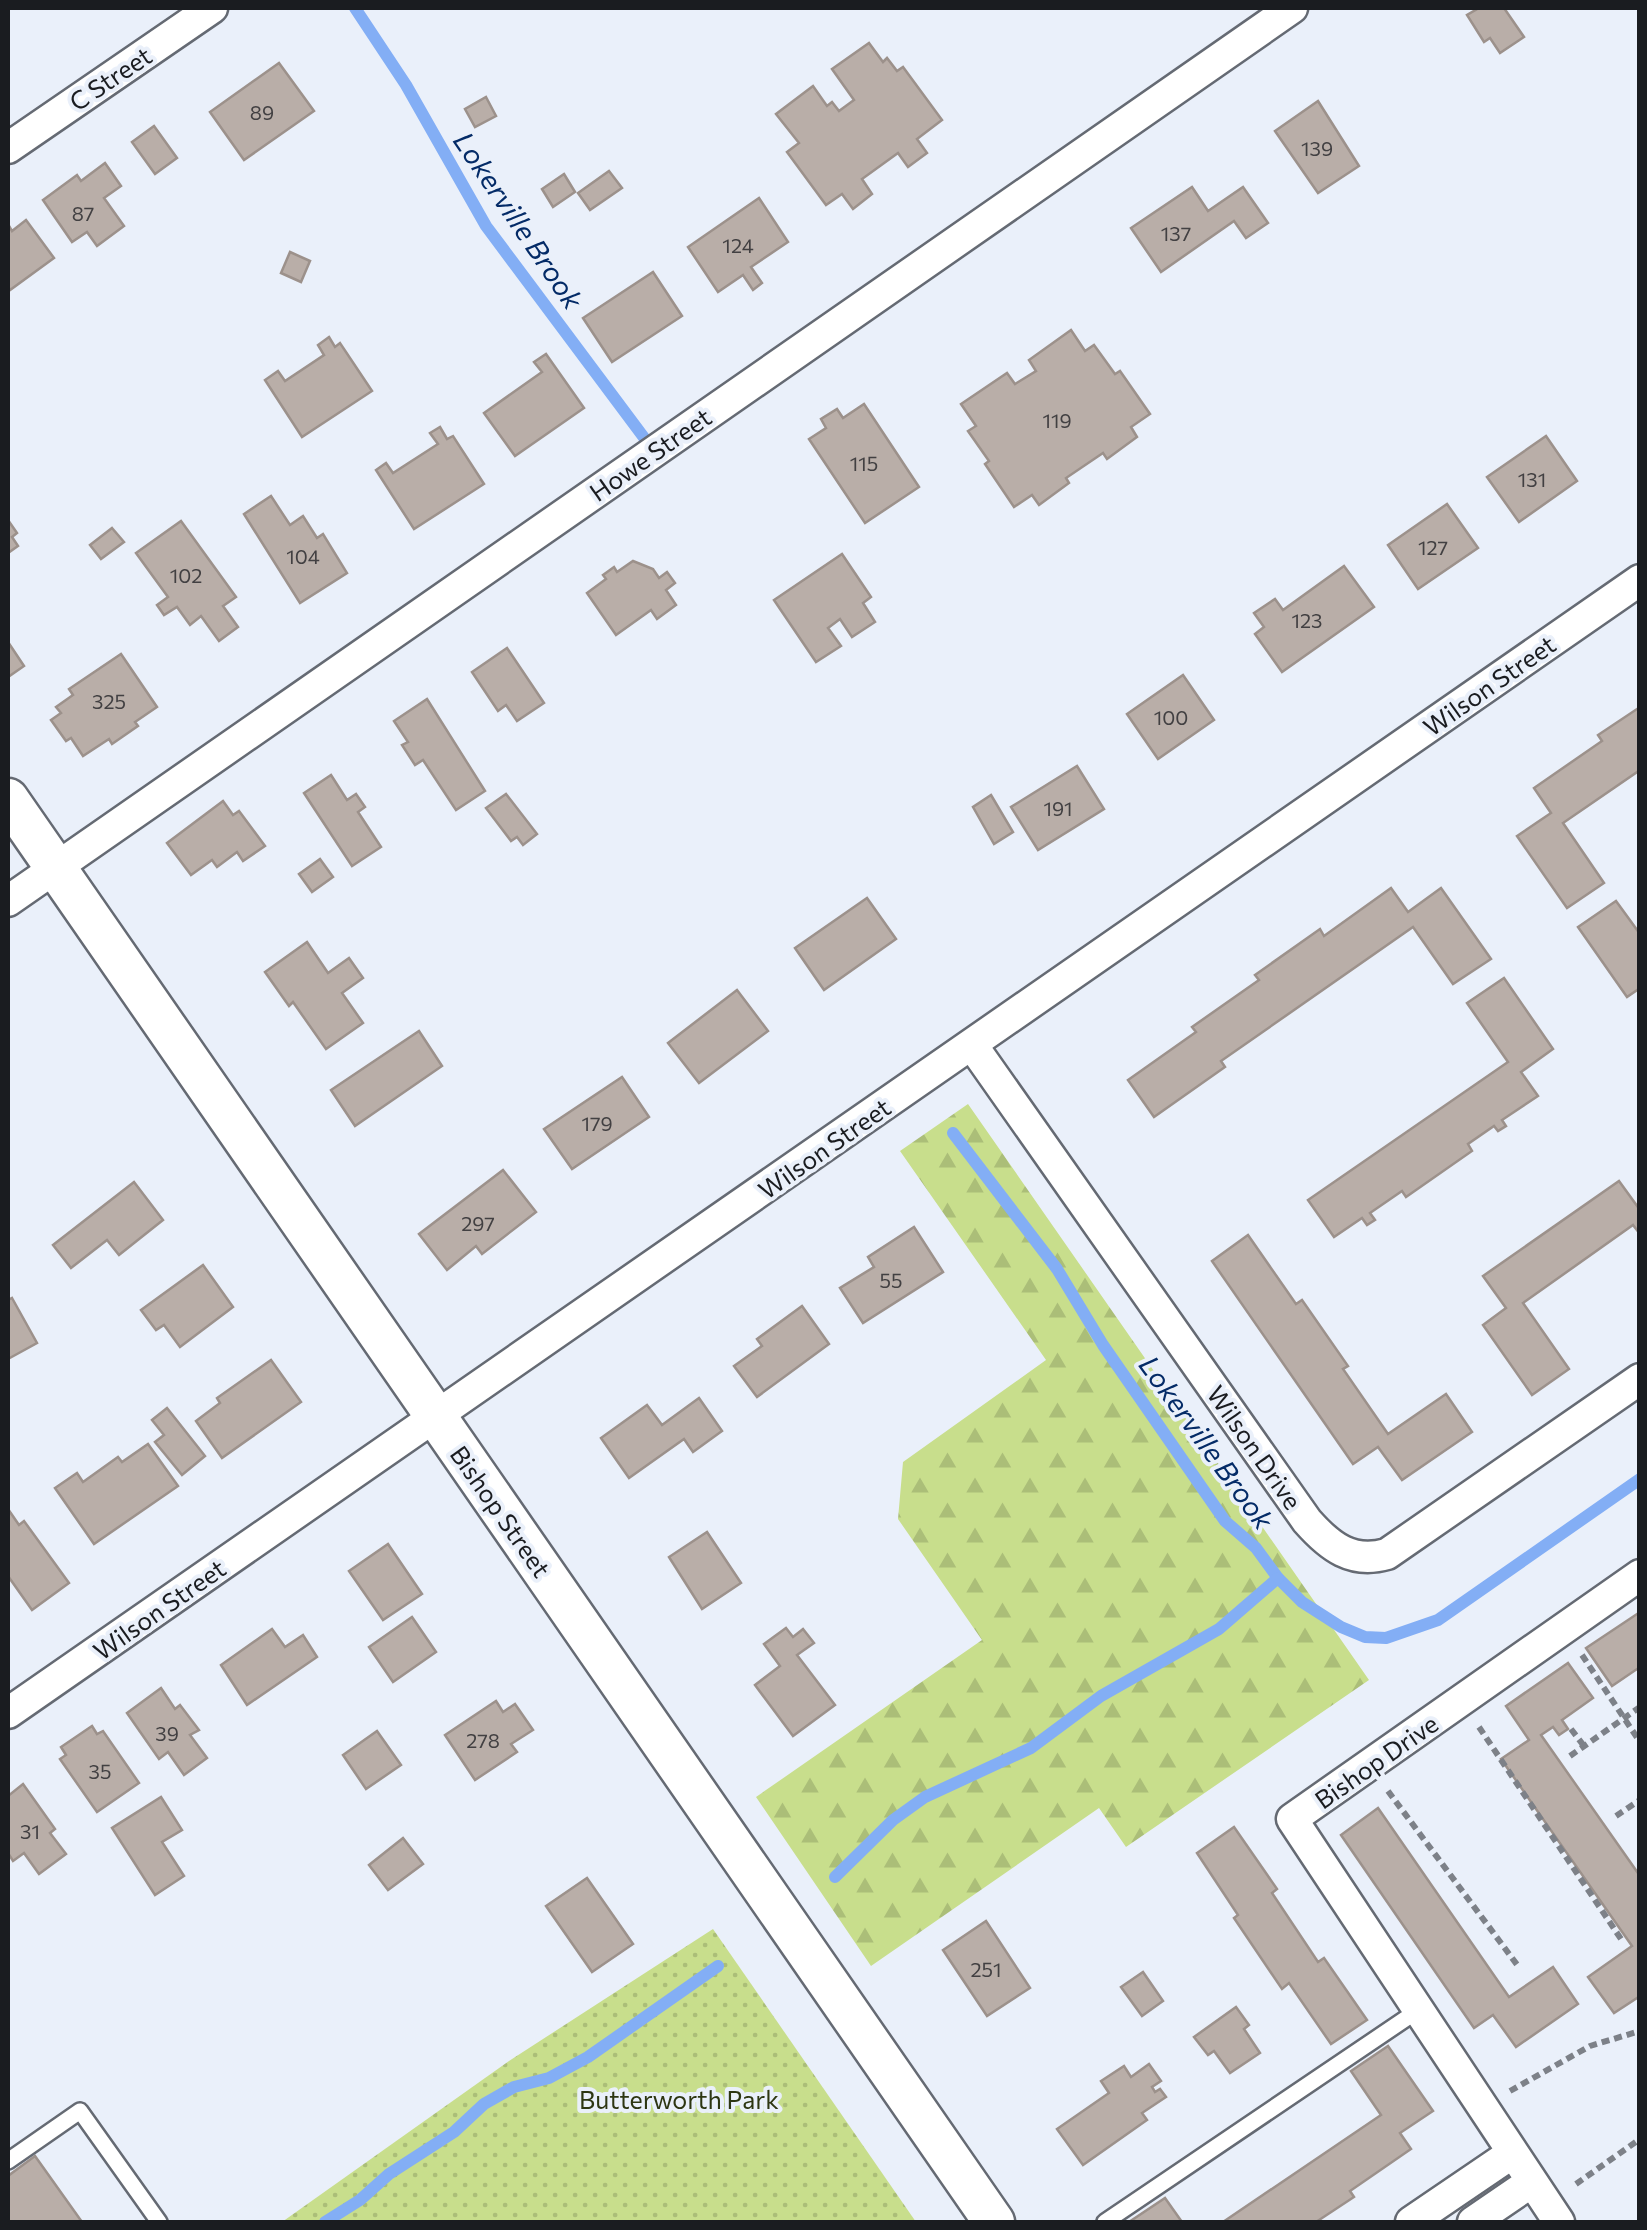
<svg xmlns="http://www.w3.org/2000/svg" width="1647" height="2230" font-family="Commissioner,sans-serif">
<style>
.green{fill:url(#green-dots)}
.forest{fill:url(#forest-firs)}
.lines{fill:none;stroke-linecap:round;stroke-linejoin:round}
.stream{stroke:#83aef5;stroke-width:12}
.building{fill:#b9aea8;stroke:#9c918b;stroke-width:2.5}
.service-casing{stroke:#656a73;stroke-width:20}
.minor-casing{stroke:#656a73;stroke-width:35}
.tertiary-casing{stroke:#656a73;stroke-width:45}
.path{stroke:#7d8188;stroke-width:6;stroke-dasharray:8 5;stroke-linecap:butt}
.service{stroke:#fff;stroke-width:15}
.minor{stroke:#fff;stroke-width:30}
.tertiary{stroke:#fff;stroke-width:40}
.labels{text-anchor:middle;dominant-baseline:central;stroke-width:8;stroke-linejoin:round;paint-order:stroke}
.number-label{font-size:20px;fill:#424042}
.street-label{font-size:25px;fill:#1a1c20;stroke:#eaf0fa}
.park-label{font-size:25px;fill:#2d3612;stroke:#eaf0fa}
.water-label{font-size:28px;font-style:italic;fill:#042b67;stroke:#eaf0fa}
</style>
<defs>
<pattern id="green-dots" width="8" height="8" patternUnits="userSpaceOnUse" patternTransform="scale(2.5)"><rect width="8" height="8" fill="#c8de8c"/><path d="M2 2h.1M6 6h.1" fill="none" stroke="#abbe78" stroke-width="1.8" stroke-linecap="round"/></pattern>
<pattern id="forest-firs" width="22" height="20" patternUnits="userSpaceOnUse" patternTransform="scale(2.5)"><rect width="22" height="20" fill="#c8de8c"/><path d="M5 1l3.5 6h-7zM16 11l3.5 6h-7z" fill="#abbe78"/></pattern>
</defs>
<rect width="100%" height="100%" fill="#eaf0fa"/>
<polygon class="green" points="713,1929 916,2222 282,2222 509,2061"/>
<polygon class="forest" points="968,1104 1369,1680 1126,1847 1099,1808 871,1966 756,1797 982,1640 898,1519 903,1462 1046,1360 900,1151"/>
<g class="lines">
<g class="stream">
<polyline points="355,8 406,85 486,226 654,451"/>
<polyline points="953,1133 1057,1269 1103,1345 1225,1521 1256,1548 1278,1578 1302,1602 1341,1627 1365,1637 1386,1638 1438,1620 1640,1479"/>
<polyline points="835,1877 893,1820 925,1797 1031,1748 1101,1696 1219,1629 1278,1578"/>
<polyline points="325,2222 360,2200 389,2174 454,2132 484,2104 514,2087 549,2078 588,2057 718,1966"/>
</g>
</g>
<g class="building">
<polygon points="1479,8 1504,8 1524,37 1500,53 1490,38 1484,42 1467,15"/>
<polygon points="869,43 883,62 887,58 897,71 903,67 942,120 917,139 927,153 908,167 898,153 862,179 872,194 853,209 842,194 826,205 787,152 799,143 776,114 813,86 827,106 832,102 839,111 854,100 832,69"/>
<polygon points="279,63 314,111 244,160 210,112"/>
<polygon points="486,97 496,116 475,127 465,109"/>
<polygon points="1318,101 1359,166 1318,193 1275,131"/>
<polygon points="154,126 177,158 155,174 132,142"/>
<polygon points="105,163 121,186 104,198 124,226 97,246 87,232 72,242 43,200 77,175 81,181"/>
<polygon points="609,171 622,188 590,210 578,193"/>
<polygon points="564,174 575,192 553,207 542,189"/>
<polygon points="1192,187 1208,211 1243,187 1268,223 1246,238 1234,221 1161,272 1131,228"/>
<polygon points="759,198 788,242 751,267 762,283 753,290 743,275 718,292 688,247"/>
<polygon points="26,220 54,258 10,290 8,286 8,224 12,231"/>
<polygon points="290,252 310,261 301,282 281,273"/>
<polygon points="653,272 682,316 612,362 583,318"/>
<polygon points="1071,330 1085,351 1094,345 1115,374 1120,371 1150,414 1131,427 1137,437 1107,459 1103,453 1066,478 1069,483 1039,505 1032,495 1014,507 985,464 989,461 968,431 976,426 961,404 1007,373 1015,384 1036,371 1029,360"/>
<polygon points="329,337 335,347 340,343 372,391 302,437 265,380 278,371 285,381 324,355 318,345"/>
<polygon points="546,354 584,408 515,456 484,413 542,372 534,362"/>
<polygon points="864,404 919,487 865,523 809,439 826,428 821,419 837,409 843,418"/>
<polygon points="440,427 447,439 453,436 484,484 414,529 376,470 386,463 393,473 438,444 430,433"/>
<polygon points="1546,436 1577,481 1519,522 1487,477"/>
<polygon points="271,496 290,525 303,516 317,538 323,534 347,573 300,603 244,514"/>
<polygon points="1447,504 1478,548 1418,589 1388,545"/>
<polygon points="8,520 17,533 12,537 18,546 8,553"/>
<polygon points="181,521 236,597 223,606 238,627 219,641 201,616 190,625 177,607 164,615 157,605 168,597 136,553"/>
<polygon points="112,528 124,542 101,559 90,545"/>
<polygon points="842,554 871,597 863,603 875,622 852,637 840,619 828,628 841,646 816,662 774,600"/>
<polygon points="633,561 653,569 659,578 667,572 675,583 666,590 676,605 657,619 651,610 616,635 587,593 606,579 603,575 614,567 617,572"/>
<polygon points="1344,566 1374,607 1282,672 1255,634 1264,627 1254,613 1275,599 1283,610"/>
<polygon points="8,642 24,666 8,677"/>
<polygon points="507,648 544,703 517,721 506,705 498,711 472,672"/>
<polygon points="121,654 157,707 135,722 138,726 112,744 109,739 83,756 71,738 66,741 51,720 61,713 56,707 73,695 69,689"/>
<polygon points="1183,675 1214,720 1158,759 1127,714"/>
<polygon points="427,699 485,791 456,810 423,760 415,765 402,745 408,742 394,721"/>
<polygon points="1640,707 1640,770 1563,823 1604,883 1567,908 1517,836 1551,813 1534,788 1602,741 1598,735"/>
<polygon points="1077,766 1104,809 1038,850 1011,807"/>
<polygon points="331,775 347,800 356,794 365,807 358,812 381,847 352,866 304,793"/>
<polygon points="506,794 537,834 523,845 517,837 511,841 486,808"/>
<polygon points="991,795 1013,832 994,844 973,807"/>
<polygon points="223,801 233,815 239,811 265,846 243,861 237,852 217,867 212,860 191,875 167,843"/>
<polygon points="320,859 333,877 312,892 299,874"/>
<polygon points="1391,888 1408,912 1441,888 1491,959 1453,984 1413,927 1221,1061 1225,1067 1154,1117 1128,1080 1196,1032 1192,1027 1259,980 1255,975 1320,929 1324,936"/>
<polygon points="867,898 896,939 824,990 795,948"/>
<polygon points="1616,901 1640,934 1640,988 1627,997 1578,927"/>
<polygon points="307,942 328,973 349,958 363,978 342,993 363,1023 326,1049 293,1002 289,1006 265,972"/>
<polygon points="1504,978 1553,1049 1521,1072 1538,1096 1502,1120 1506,1126 1498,1131 1494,1126 1468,1144 1472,1151 1406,1197 1402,1191 1370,1213 1375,1220 1367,1225 1362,1218 1334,1237 1308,1200 1508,1062 1467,1003"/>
<polygon points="737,990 768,1031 699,1083 668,1043"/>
<polygon points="419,1031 442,1066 355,1126 331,1090"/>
<polygon points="622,1077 649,1117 572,1169 544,1129"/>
<polygon points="503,1170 536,1212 482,1254 476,1246 447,1270 419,1234"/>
<polygon points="1619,1181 1640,1210 1640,1234 1633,1225 1523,1303 1569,1369 1532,1395 1483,1325 1506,1308 1483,1276"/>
<polygon points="134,1182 163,1220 119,1255 107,1240 71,1268 53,1245"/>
<polygon points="914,1227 943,1272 863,1323 840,1288 874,1267 868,1257"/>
<polygon points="1248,1235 1296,1304 1302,1300 1348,1366 1343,1369 1388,1434 1446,1394 1472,1432 1402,1480 1378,1447 1353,1464 1212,1261"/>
<polygon points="203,1265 233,1307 180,1347 164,1325 156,1330 141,1310"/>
<polygon points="12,1298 37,1343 8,1359 8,1300"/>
<polygon points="802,1306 829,1344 757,1397 734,1366 762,1346 757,1339"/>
<polygon points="271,1360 301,1402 222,1458 196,1421 220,1403 217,1398"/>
<polygon points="699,1398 722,1431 693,1452 684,1439 629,1478 601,1438 647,1405 662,1425"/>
<polygon points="167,1408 205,1456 182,1475 155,1442 164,1435 152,1420"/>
<polygon points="148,1444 178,1486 94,1544 55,1488 77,1473 83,1482 118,1457 122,1462"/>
<polygon points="8,1509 19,1525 24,1521 69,1583 32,1610 8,1576"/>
<polygon points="707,1532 741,1583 702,1609 669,1557"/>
<polygon points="388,1544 422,1594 383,1620 349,1571"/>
<polygon points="1640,1612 1640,1672 1637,1669 1612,1686 1586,1648"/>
<polygon points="412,1617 436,1652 393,1682 369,1647"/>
<polygon points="786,1628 793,1637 803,1629 814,1643 797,1655 835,1705 793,1736 755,1685 780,1666 764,1644"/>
<polygon points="272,1629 285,1647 303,1635 317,1657 247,1705 221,1665"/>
<polygon points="1568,1663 1593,1698 1562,1720 1568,1729 1559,1735 1553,1727 1541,1735 1640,1876 1640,1996 1614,2013 1588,1977 1632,1946 1501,1759 1529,1740 1506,1706"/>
<polygon points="161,1688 175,1709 180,1705 199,1730 190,1735 207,1758 184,1775 168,1752 159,1759 127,1713"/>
<polygon points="496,1701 503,1712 515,1704 533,1730 511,1744 517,1752 475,1780 445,1735"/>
<polygon points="92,1726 97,1734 103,1731 139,1783 97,1812 60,1759 66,1755 61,1747"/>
<polygon points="377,1731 401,1765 366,1789 343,1755"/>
<polygon points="23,1784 55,1829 50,1833 66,1854 39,1874 24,1853 13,1861 8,1853 8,1796"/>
<polygon points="161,1797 182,1830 162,1842 184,1876 155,1895 112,1828"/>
<polygon points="1378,1808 1509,1997 1553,1967 1578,2004 1516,2047 1493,2015 1474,2028 1341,1835"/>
<polygon points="1234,1827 1277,1889 1272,1893 1318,1962 1324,1958 1367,2020 1331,2044 1289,1983 1282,1989 1234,1918 1238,1915 1197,1853"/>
<polygon points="403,1838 423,1864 388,1890 369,1865"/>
<polygon points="587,1878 633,1944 592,1972 546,1906"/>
<polygon points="986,1921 1030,1988 987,2016 943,1950"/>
<polygon points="1143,1972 1163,2001 1142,2016 1121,1987"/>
<polygon points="1236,2007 1249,2025 1244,2029 1260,2053 1230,2073 1214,2051 1208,2055 1194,2037"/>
<polygon points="1388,2046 1433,2111 1400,2133 1411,2149 1350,2191 1354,2197 1316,2222 1223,2222 1381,2115 1351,2071"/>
<polygon points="1149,2064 1161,2081 1152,2087 1155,2092 1160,2089 1166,2097 1142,2113 1147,2120 1083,2165 1057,2129 1109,2093 1101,2081 1124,2066 1131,2077"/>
<polygon points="35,2156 82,2222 8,2222 8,2176"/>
<polygon points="1165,2198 1182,2222 1129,2222"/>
</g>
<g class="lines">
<g class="service-casing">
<g id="service">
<polyline points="8,2161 80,2111 159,2222"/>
<polyline points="1105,2222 1417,2011"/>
</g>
</g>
<g class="minor-casing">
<g id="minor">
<polyline points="8,148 212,8"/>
<polyline points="8,901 1292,8"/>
<path d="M972,1045l335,476c23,26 45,43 80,33l253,-175"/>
<polyline points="8,1713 1640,580"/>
<polyline points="1411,2222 1511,2154"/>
<polyline points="1473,2222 1530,2183"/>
<polyline points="1559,2222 1292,1819 1640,1575"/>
</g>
</g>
<g class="tertiary-casing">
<polyline id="tertiary" points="8,799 994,2222"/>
</g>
<g class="path">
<polyline points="1582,1655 1640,1742"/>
<polyline points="1479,1727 1621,1939"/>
<polyline points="1571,1729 1584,1746"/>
<polyline points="1570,1756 1640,1707"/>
<polyline points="1388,1791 1518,1966"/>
<polyline points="1616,1816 1640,1800"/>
<polyline points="1510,2091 1590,2046 1640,2031"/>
<polyline points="1576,2184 1640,2139"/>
</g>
<use href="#service" class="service"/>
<use href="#minor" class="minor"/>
<use href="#tertiary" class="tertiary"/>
</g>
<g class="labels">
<g class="number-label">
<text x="262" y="112">89</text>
<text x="1317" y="148">139</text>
<text x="83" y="213">87</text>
<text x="1176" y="233">137</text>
<text x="738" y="245">124</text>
<text x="1057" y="420">119</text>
<text x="864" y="463">115</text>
<text x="1532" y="479">131</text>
<text x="1433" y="547">127</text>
<text x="303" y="556">104</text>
<text x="186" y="575">102</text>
<text x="1307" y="620">123</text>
<text x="109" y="701">325</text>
<text x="1171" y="717">100</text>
<text x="1058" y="808">191</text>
<text x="597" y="1123">179</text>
<text x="478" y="1223">297</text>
<text x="891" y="1280">55</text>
<text x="167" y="1733">39</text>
<text x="483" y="1740">278</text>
<text x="100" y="1771">35</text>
<text x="30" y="1831">31</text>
<text x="986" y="1969">251</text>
</g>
<g class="street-label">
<text transform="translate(110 78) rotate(-34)">C Street</text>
<text transform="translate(650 454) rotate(-35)">Howe Street</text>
<text transform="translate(1489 685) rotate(-35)">Wilson Street</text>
<text transform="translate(824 1148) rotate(-35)">Wilson Street</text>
<text transform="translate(1255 1447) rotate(55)">Wilson Drive</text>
<text transform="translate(501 1511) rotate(55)">Bishop Street</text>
<text transform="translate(159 1609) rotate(-35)">Wilson Street</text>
<text transform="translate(1376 1761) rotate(-35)">Bishop Drive</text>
</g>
<g class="park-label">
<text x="679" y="2099">Butterworth Park</text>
</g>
<g class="water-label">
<text transform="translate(519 220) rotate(56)">Lokerville Brook</text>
<text transform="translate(1207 1442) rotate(54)">Lokerville Brook</text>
</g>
</g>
<rect width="1647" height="2230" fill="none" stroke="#1a1c20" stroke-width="20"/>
</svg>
